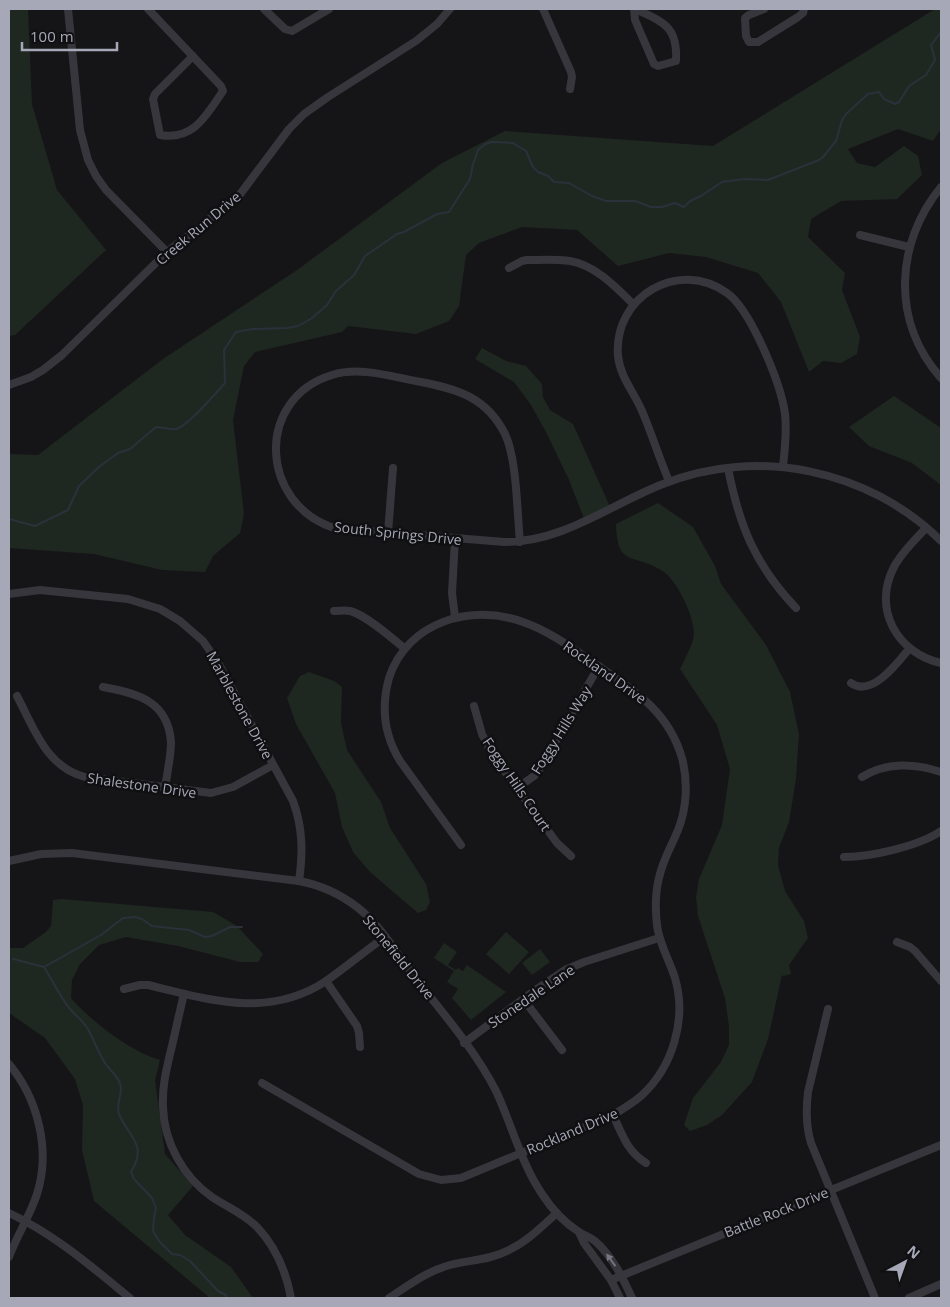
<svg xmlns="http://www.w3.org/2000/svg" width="950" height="1307" font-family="'Open Sans',sans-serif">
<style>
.green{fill:#1f2721}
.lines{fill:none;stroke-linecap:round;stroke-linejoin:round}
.stream{stroke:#2b313b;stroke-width:2}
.minor{stroke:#36363c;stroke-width:8}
.oneway{fill:#747580}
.labels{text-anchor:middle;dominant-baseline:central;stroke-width:5;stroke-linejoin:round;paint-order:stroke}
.street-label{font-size:14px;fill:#a7a8b7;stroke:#101012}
</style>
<rect width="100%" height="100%" fill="#151517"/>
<g class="green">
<polygon points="9,9 28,9 32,104 57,190 106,250 15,335 9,336"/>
<polygon points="935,9 941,9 941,129 933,141 898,129 848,149 857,163 875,167 904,146 918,156 922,175 897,199 841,201 811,219 808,237 845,273 842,290 860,337 857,354 841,363 823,361 809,372 781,302 758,273 706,257 669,253 618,266 577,230 522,227 479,243 466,255 459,306 449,321 416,334 348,326 342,332 255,352 244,366 233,420 244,514 240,533 213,556 205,572 162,570 94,554 9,548 9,454 38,455 163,359 297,270 442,163 505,131 713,146"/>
<polygon points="482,348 506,361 526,366 542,384 543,397 550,410 573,424 611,509 585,521 569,480 547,434 531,405 514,382 475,359"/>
<polygon points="894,396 941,428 941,485 912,463 869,446 849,427"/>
<path d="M658,503l35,24 22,39 6,18 45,61 24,47 9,42 -3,45 -7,43 -10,26 -1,17 7,26 19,30 4,17 -19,27 2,9 -8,2 -1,-1 -14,64 -16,43 -30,33 -15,10 -17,6 -6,-6 9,-27 28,-36 8,-17v-18l-4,-29 -27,-82 -2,-19 3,-18 23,-54 8,-56 -13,-44 -37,-56c4,-8 14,-27 14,-35 0,-18 -17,-55 -33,-64 -27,-17 -44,-2 -45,-46z"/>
<polygon points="309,672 334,681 342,687 341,723 347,750 381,802 390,828 426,884 430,902 426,910 418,913 370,872 353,852 342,827 335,793 296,724 287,698 300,676"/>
<path d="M62,899l151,13 24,14 26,28 -5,8h-18l-62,-16 -52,-9 -27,8 -19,19 -8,16 -1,18c21,24 59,53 89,62l-5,20 10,74 28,32 -25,29 17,20 46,32 22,31h-43l-116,-97 -12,-51 1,-45 -8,-26 -30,-41 -36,-25v-65h14l23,-16 5,-6 2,-26z"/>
<polygon points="506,932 529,952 509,974 486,954"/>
<polygon points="444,943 457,952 448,965 456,970 458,968 463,971 467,965 506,992 471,1020 452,998 458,989 447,982 454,971 434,958"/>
<polygon points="540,949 550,962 532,975 522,963"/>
</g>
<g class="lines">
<g class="stream">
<path d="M9,519l26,7 33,-16 11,-24 21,-20 18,-13 12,-4 26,-22c6,0 13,3 20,2 10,-1 41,-37 49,-46l-1,-33 12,-18 17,-3 34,-1 11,-2 14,-8 15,-13 9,-14 18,-16 11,-19 32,-22 7,-2 33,-18 12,-2 21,-33 3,-15 5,-14 7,-6 7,-2 21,1 13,8 7,16 5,5 10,4 6,6 15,1 23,13 14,5h29l16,6h11l13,-4 9,4 6,-6 11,-5 21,-14 22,-3 24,1 51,-20 4,-3 13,-16 6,-21 4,-6 22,-20 11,-2 5,7 11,5 4,-2 10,-16 17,-11 9,-15 -4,-15 10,-13"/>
<polyline points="13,959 44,967 101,935 123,918 135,917 142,919 152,926 189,930 205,937 212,936 230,927 242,927"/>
<path d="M44,967c9,14 16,30 26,42 6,7 13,12 18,20 6,11 10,23 17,34 4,6 11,12 14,18 6,10 -4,22 0,33 10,24 29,30 12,58l3,7 18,19 4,10 -2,9 -1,14 6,10 13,13 8,1 10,6 28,30 8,4 1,3"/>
</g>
<g class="minor">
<polyline points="68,9 80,130 88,160 96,176 106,190 167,252"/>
<path d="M148,9l73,77 2,5c-16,23 -29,50 -63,44l-7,-36 2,-5 38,-38"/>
<polyline points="264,9 285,29 292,31 329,9"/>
<polyline points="543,9 571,72 572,77 570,89"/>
<path d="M634,9l1,11 19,44 4,2 18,-5c2,-35 -13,-39 -41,-52"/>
<polyline points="764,9 749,15 745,18 746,36 749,42 758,42 798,17 803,13 804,9"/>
<path d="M941,187c-46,56 -50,135 0,191"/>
<polyline points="860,235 909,247"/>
<path d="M509,268l13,-7 5,-1c14,0 29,-1 43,1 25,4 46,26 63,43"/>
<polyline points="9,385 31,377 43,370 62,355 167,252 238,197 289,129 304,114 328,97 416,41 437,24 450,9"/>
<path d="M728,468c11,57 27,97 68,140"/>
<path d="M669,481c-10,-23 -17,-47 -27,-70 -8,-19 -22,-34 -24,-55 -5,-59 60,-98 109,-63 24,17 54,91 58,121 2,17 0,35 -2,52"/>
<path d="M926,528c-11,12 -24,24 -32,39 -22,42 3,86 47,96"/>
<polyline points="388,533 393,468"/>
<polyline points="455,539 452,593 455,617"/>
<path d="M520,542c-3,-30 -3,-83 -15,-108 -18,-36 -47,-45 -84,-52 -28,-5 -61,-16 -89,-7 -78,24 -72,129 2,153l170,14c60,0 105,-37 159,-58 94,-38 207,-14 278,57"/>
<path d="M9,594l31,-4 88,9 32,10 20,12 23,20 14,20 76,140c10,27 10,52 6,80"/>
<path d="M334,611c5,0 11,-1 16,0 16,4 42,27 54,37"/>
<path d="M851,683c21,15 47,-21 58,-34"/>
<path d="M103,687c34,6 65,14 68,55 0,15 -4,31 -6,46"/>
<path d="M17,696c17,32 29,71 68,81l126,16 22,-6 40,-22"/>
<polyline points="474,706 482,734 492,754 557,843 571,856"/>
<path d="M862,777c24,-15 53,-14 79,-5"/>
<polyline points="517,788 534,776 539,770 599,666"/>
<path d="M844,857c27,0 75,-11 97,-26"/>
<path d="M9,861l32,-7 31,-1 227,28c21,4 41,13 58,26 22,17 37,42 53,64 30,39 64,77 86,120 16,34 25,72 46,103 9,14 23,29 37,38 6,4 11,5 16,9 17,15 28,37 37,57"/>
<polyline points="897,942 910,947 915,951 941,981"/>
<polyline points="326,981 357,1026 359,1033 360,1047"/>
<path d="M124,989l16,-4h8c61,15 121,34 178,-4 20,-14 39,-30 59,-44"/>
<path d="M184,994c-5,20 -9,40 -14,60 -4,17 -8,34 -7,53 1,35 20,70 49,90 15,10 32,17 45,30 19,20 29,44 34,71"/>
<polyline points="524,1000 562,1050"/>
<path d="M828,1009l-20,83c-2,17 -2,35 3,51l64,155"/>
<polyline points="464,1043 534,991 565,970 584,962 659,938"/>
<path d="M9,1064c29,35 42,86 28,130 -7,22 -20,41 -28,63"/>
<path d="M262,1083l157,91 22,6 20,-2 152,-63c10,-6 20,-12 28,-19 32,-29 46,-77 34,-118 -6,-19 -16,-34 -18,-53 -2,-17 -2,-34 3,-51 4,-16 12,-29 18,-44 9,-22 10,-49 4,-72 -14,-48 -49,-68 -88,-95 -22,-15 -45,-32 -71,-41 -52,-19 -116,0 -134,56 -8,29 -5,57 11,83l61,84"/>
<path d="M613,1115c10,21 14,36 33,48"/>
<path d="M9,1213c45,21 83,54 121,85"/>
<polyline points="579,1232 584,1243 611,1280 620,1298"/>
<polyline points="611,1280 941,1145"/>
<path d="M389,1298c20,-13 38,-27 61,-33 20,-5 40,-5 59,-15 19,-9 33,-24 48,-37"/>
<polyline points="909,1298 941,1284"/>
</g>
</g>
<defs><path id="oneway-solid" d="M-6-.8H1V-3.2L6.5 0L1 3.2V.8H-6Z" transform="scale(1.25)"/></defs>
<use class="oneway" href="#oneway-solid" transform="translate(611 1260) rotate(-126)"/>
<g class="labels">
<g class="street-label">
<text transform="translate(198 228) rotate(-40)">Creek Run Drive</text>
<text transform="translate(398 533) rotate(6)">South Springs Drive</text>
<text transform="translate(605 672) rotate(35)">Rockland Drive</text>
<text transform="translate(240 705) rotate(61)">Marblestone Drive</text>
<text transform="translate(561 730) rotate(-58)">Foggy Hills Way</text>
<text transform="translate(517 784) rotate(56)">Foggy Hills Court</text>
<text transform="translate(142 785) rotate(8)">Shalestone Drive</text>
<text transform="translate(399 957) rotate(51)">Stonefield Drive</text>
<text transform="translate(531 996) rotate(-34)">Stonedale Lane</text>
<text transform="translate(572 1131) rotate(-23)">Rockland Drive</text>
<text transform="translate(776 1212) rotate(-22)">Battle Rock Drive</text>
</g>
</g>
<rect width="950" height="1307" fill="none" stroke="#a7a8b7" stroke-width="20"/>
<g transform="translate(905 1262) rotate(41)" stroke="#101012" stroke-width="4" paint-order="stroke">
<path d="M0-4L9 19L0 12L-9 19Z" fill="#a7a8b7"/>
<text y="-8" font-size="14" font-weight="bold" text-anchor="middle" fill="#a7a8b7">N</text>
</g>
<path d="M22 42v8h95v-8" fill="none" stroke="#a7a8b7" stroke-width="2.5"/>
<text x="30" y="42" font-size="15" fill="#a7a8b7" stroke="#101012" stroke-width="4" paint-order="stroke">100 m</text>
</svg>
